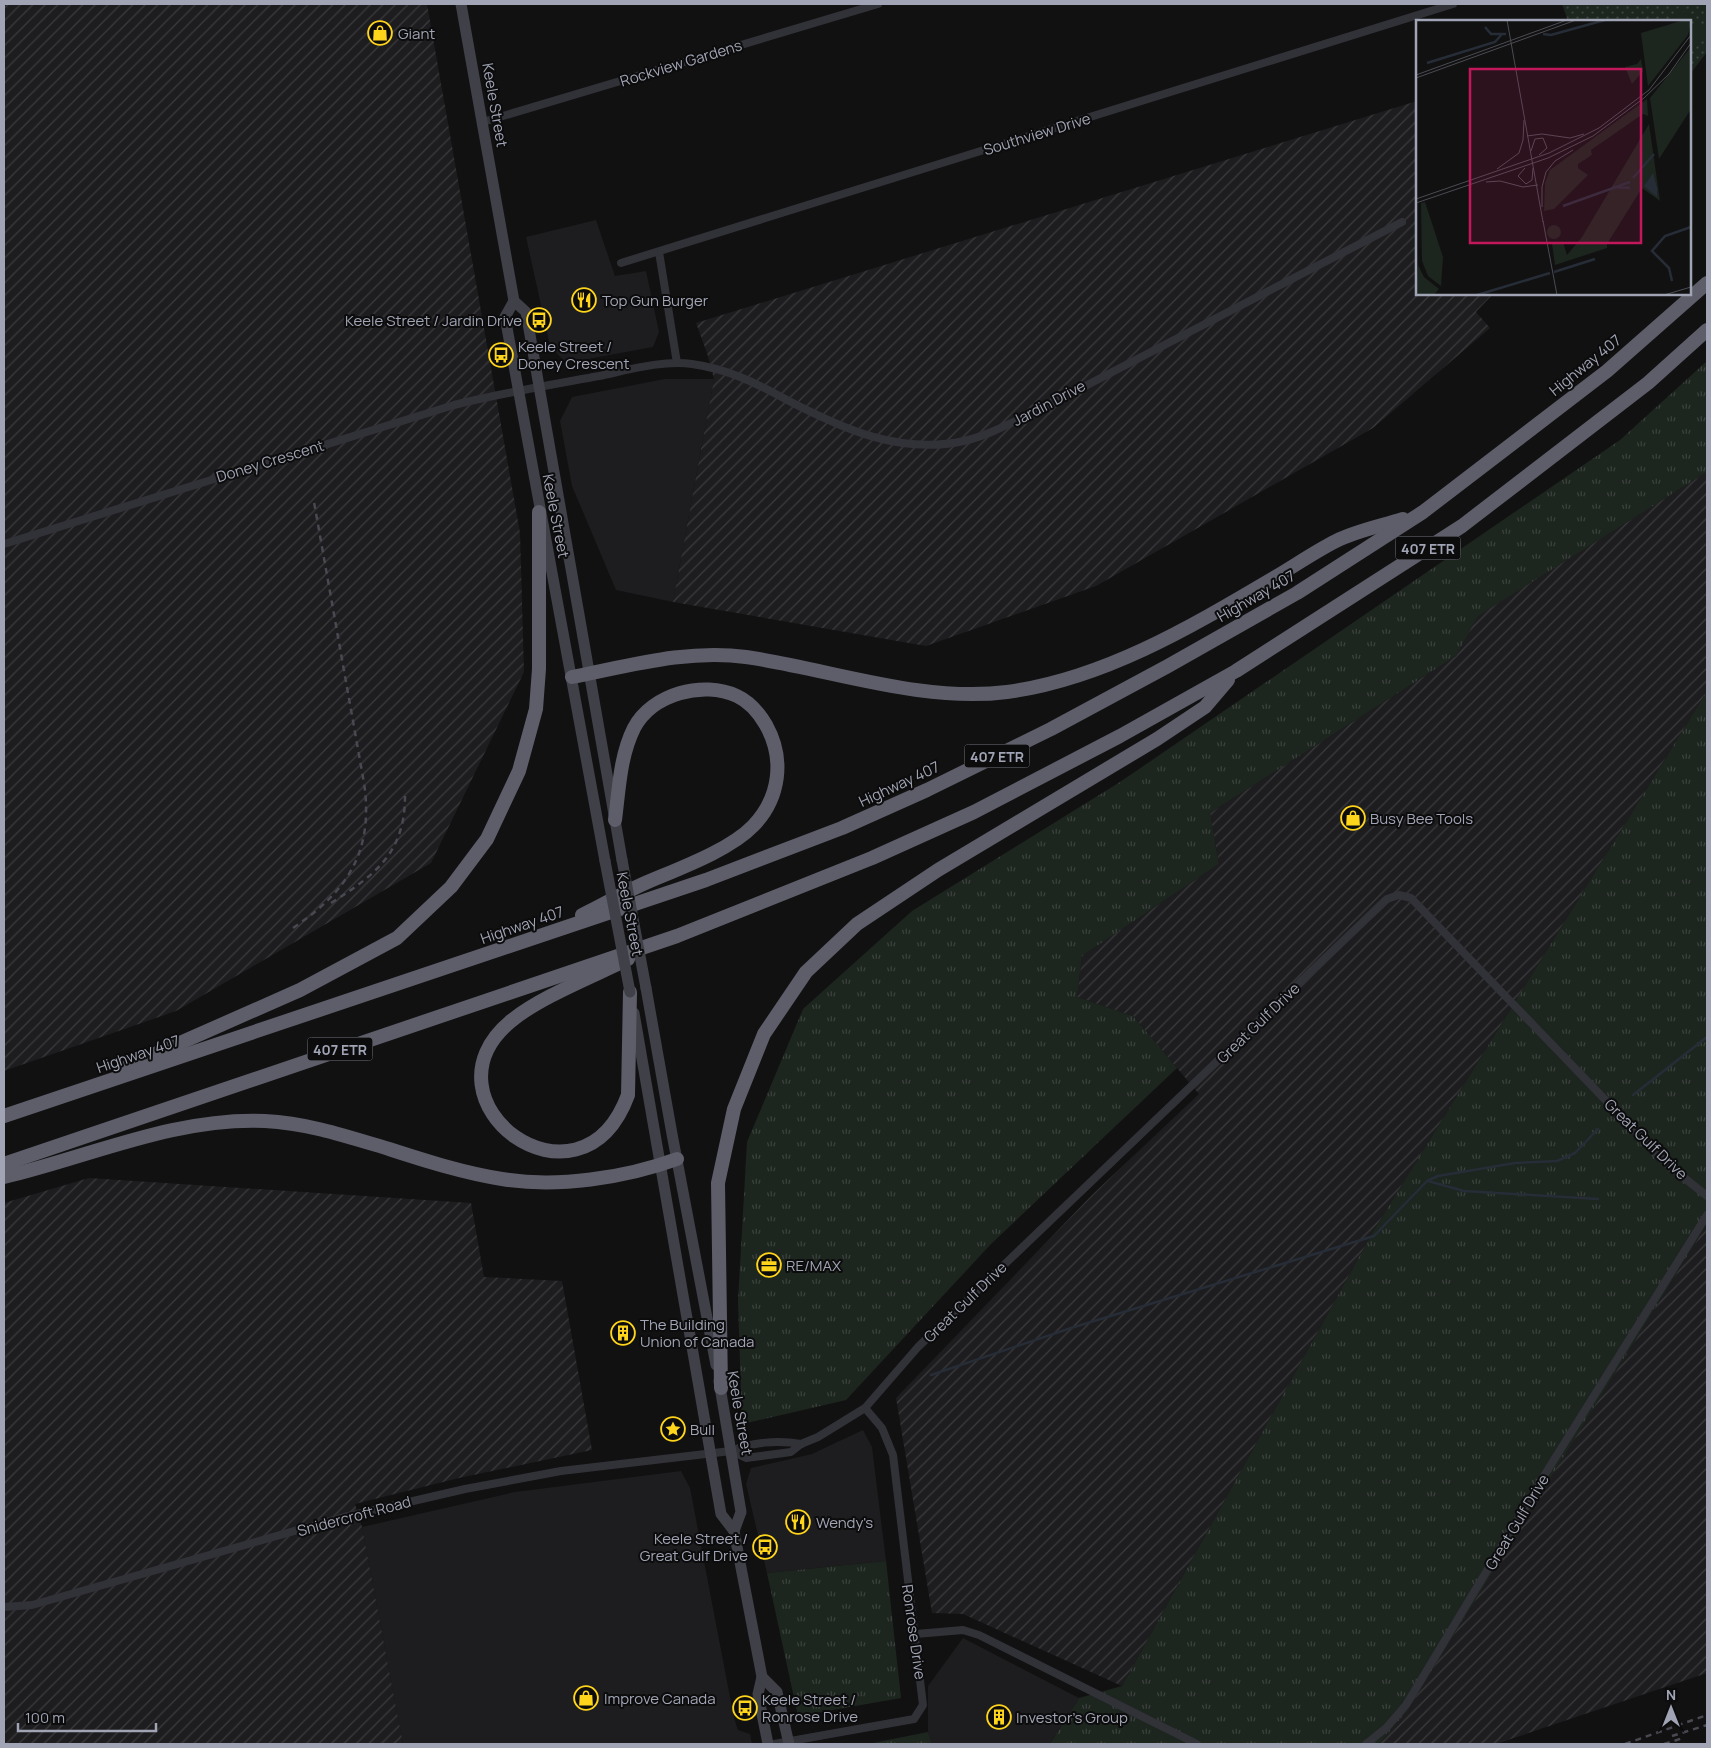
<svg xmlns="http://www.w3.org/2000/svg" width="1711" height="1748" font-family="Manrope,sans-serif">
<style>
.built{fill:#1d1c1f}
.industrial{fill:url(#industrial-furrows)}
.grass{fill:url(#grass-tufts)}
.park{fill:url(#park-dots)}
.pitch{fill:#1d251f}
.lines{fill:none;stroke-linecap:round;stroke-linejoin:round}
.stream{stroke:#262d37;stroke-width:2.5}
.minor{stroke:#313138;stroke-width:8}
.secondary{stroke:#3f4048;stroke-width:11}
.motorway{stroke:#5d5e69;stroke-width:14}
.rail{stroke:#484951;stroke-width:2.5;stroke-dasharray:6 5;stroke-linecap:butt}
.secondary-bridge{stroke:#3f4048;stroke-width:11}
.labels{text-anchor:middle;dominant-baseline:central;stroke-width:4;stroke-linejoin:round;paint-order:stroke}
.shield{fill:#0c0c0d;stroke:#747682;stroke-width:1}
.shield-label{font-size:14px;font-weight:bold;fill:#a1a4b4}
.poi-label{font-size:15px;fill:#a1a4b4;stroke:#0c0c0d;text-anchor:start}
.street-label{font-size:15px;fill:#a1a4b4;stroke:#0c0c0d}
.inset-river{fill:none;stroke:#262d37;stroke-width:2.5}
.inset-road{fill:none;stroke:#4b4c53;stroke-width:1}
.view{fill:#c2185b;fill-opacity:0.15;stroke:#c2185b;stroke-width:2.5}
.inset-edge{fill:none;stroke:#a1a4b4;stroke-width:2.5}
</style>
<defs>
<pattern id="industrial-furrows" width="10" height="10" patternUnits="userSpaceOnUse" patternTransform="scale(1.25)"><rect width="10" height="10" fill="#1d1c1f"/><path d="M-1 1l2-2M0 10L10 0M9 11l2-2" fill="none" stroke="#3b3a3d"/></pattern>
<pattern id="grass-tufts" width="24" height="20" patternUnits="userSpaceOnUse" patternTransform="scale(1.25)"><rect width="24" height="20" fill="#1d251f"/><path d="M3 7l-1-3M5 7V3M7 7l1-3M15 17l-1-3M17 17v-4M19 17l1-3" fill="none" stroke="#3b423d"/></pattern>
<pattern id="park-dots" width="8" height="8" patternUnits="userSpaceOnUse" patternTransform="scale(1.25)"><rect width="8" height="8" fill="#1d251f"/><path d="M2 2h.1M6 6h.1" fill="none" stroke="#3b423d" stroke-width="1.8" stroke-linecap="round"/></pattern>
</defs>
<rect width="100%" height="100%" fill="#111112"/>
<g class="built">
<polygon points="596,220 615,276 646,271 659,332 653,347 566,363 550,346 526,237"/>
<polygon points="665,379 714,379 673,602 616,590 572,486 560,421 572,397"/>
<polygon points="863,1430 872,1447 886,1561 767,1573 746,1484 751,1468 812,1454"/>
<polygon points="681,1471 690,1488 734,1718 738,1730 750,1734 752,1744 403,1744 362,1527 515,1492"/>
<polygon points="963,1638 1079,1698 1050,1744 932,1744 928,1732 928,1686"/>
</g>
<g class="industrial">
<polygon points="4,4 427,4 520,533 524,672 431,863 176,1011 4,1071"/>
<polygon points="1417,101 1417,294 1493,294 1476,312 1490,328 1373,428 1096,586 926,646 673,602 714,379 707,353 696,323"/>
<polygon points="1707,472 1707,691 1374,1230 1122,1686 963,1614 932,1613 896,1398 1092,1195 1199,1094 1133,1016 1077,997 1082,956 1219,864 1210,813 1456,656 1477,616"/>
<polygon points="89,1178 471,1203 484,1277 562,1281 592,1450 459,1478 355,1504 362,1527 403,1744 4,1744 4,1203"/>
<polygon points="1707,1224 1707,1673 1496,1744 1379,1744 1407,1710"/>
</g>
<g class="grass">
<polygon points="1707,361 1707,472 1478,616 1456,656 1210,813 1219,864 1082,956 1077,997 1133,1016 1177,1068 991,1244 846,1400 742,1424 738,1301 747,1142 803,1009 912,911 1120,782 1620,440"/>
<polygon points="1707,691 1707,1224 1407,1711 1379,1744 1050,1744 1079,1698 1122,1686 1374,1230"/>
<polygon points="886,1561 901,1698 798,1716 767,1573"/>
<polygon points="928,1732 932,1744 868,1744"/>
</g>
<polygon class="park" points="1562,4 1707,4 1707,52 1690,74 1690,21 1568,21"/>
<g class="pitch">
<polygon points="1678,8 1690,17 1687,21 1668,21"/>
<polygon points="1695,21 1707,31 1690,53 1690,29"/>
</g>
<g class="lines">
<g class="stream">
<polyline points="1633,1095 1707,1037"/>
<polyline points="1428,1181 1464,1191 1598,1199"/>
<polyline points="931,1375 1071,1328 1374,1236 1427,1181 1438,1176 1515,1163 1557,1161 1575,1153 1598,1129"/>
</g>
<g class="minor">
<polyline points="483,122 878,4"/>
<polyline points="659,252 677,363"/>
<polyline points="621,263 1453,4"/>
<path d="M4,544l450,-139c48,-12 96,-20 145,-29 29,-6 63,-16 93,-12 36,5 64,19 95,36 56,29 113,55 177,41 25,-6 49,-19 73,-30l365,-189"/>
<polyline points="731,1451 746,1458 791,1452 801,1444 818,1437 865,1408 918,1347 1387,899 1399,895 1411,898 1668,1165 1707,1196"/>
<path d="M4,1607l28,-2 312,-88 121,-28 96,-18 170,-20c21,-9 47,-11 70,-7"/>
<polyline points="916,1634 963,1630 979,1635 1197,1744"/>
<polyline points="774,1744 914,1719 923,1705 893,1455 882,1428 865,1408"/>
<polyline points="1366,1744 1386,1728 1406,1705 1547,1471 1707,1215"/>
</g>
<g class="secondary">
<polyline points="461,4 514,301 526,312 622,860"/>
<path d="M514,301l-9,16c32,181 67,362 100,544"/>
<polyline points="646,988 672,1134 716,1365"/>
<polyline points="634,1013 721,1514 734,1531 762,1677 758,1694 768,1744"/>
<polyline points="719,1381 741,1512 734,1531"/>
<polyline points="762,1677 777,1692 789,1744"/>
</g>
<g class="motorway">
<path d="M572,677c57,-11 115,-28 174,-20 83,12 176,46 261,35 96,-13 182,-64 265,-113 21,-12 42,-27 64,-38 20,-10 45,-15 67,-22"/>
<path d="M582,915c21,-10 41,-22 61,-31 32,-14 86,-33 110,-58 27,-28 32,-67 13,-101 -7,-12 -16,-23 -29,-29 -34,-16 -85,-2 -103,32 -14,28 -15,61 -19,92"/>
<path d="M628,959c-34,17 -88,38 -117,62 -97,80 69,204 117,74l2,-103"/>
<polyline points="128,1066 300,990 397,938 451,887 487,839 519,771 536,709 539,669 539,512"/>
<polyline points="4,1116 706,880 842,828 927,790 1051,729 1168,666 1297,593 1423,512 1607,371 1707,283"/>
<polyline points="4,1164 677,936 872,858 974,812 1120,736 1236,671 1462,526 1648,383 1707,330"/>
<path d="M4,1177c85,-20 171,-60 261,-56 43,2 84,16 124,28 37,12 75,24 113,30 55,9 123,-1 175,-20"/>
<polyline points="721,1388 718,1183 734,1109 764,1034 806,972 857,924 938,870 1157,739 1205,707 1228,680"/>
</g>
<g class="rail">
<path d="M331,903c44,-28 74,-50 74,-107"/>
<path d="M293,928c55,-37 81,-77 71,-145l-50,-281"/>
<polyline points="1672,1736 1707,1725"/>
<polyline points="1625,1744 1707,1715"/>
<polyline points="1664,1744 1683,1738"/>
</g>
<g class="secondary-bridge">
<polyline points="622,860 646,988"/>
<polyline points="605,861 630,992"/>
</g>
</g>
<defs>
<g id="shop-ring" transform="scale(1.25)"><circle r="9.5" fill="#0c0c0d" stroke="#ffd51c" stroke-width="1.5"/><path d="M-5-2.5h2.3a2.7 3.5 0 0 1 5.4 0H5L5.5 6h-11ZM-1.5-2.5h3a1.5 2.3 0 0 0-3 0Z" fill="#ffd51c"/></g>
<g id="restaurant-ring" transform="scale(1.25)"><circle r="9.5" fill="#0c0c0d" stroke="#ffd51c" stroke-width="1.5"/><path d="M-5-6h1v4h1v-4h1v4h1v-4h1v5L-1.5 .5V6h-2V.5L-5-1ZM5-6V6H3V1.5H1.5Q1.5-4 5-6Z" fill="#ffd51c"/></g>
<g id="bus-ring" transform="scale(1.25)"><circle r="9.5" fill="#0c0c0d" stroke="#ffd51c" stroke-width="1.5"/><path d="M-5-6H5V4H4V6H2V4H-2V6H-4V4H-5ZM-3.5-4V0h7V-4ZM-3.5 1.2v1.5H-2V1.2ZM2 1.2v1.5H3.5V1.2Z" fill="#ffd51c"/></g>
<g id="office-ring" transform="scale(1.25)"><circle r="9.5" fill="#0c0c0d" stroke="#ffd51c" stroke-width="1.5"/><path d="M-6-3h4V-5.5h4V-3h4V5H-6ZM-1-4.5V-3h2v-1.5ZM-6 0V1H6V0Z" fill="#ffd51c"/></g>
<g id="building-ring" transform="scale(1.25)"><circle r="9.5" fill="#0c0c0d" stroke="#ffd51c" stroke-width="1.5"/><path d="M-4-6H4V6H1V3H-1V6H-4ZM-2.5-4.3h1.7v1.8h-1.7ZM.8-4.3h1.7v1.8H.8ZM-2.5-1h1.7V.8h-1.7ZM.8-1h1.7V.8H.8Z" fill="#ffd51c"/></g>
<g id="sight-ring" transform="scale(1.25)"><circle r="9.5" fill="#0c0c0d" stroke="#ffd51c" stroke-width="1.5"/><path d="M0-6L1.8-2.2L6-1.7L2.9 1.2L3.7 5.4L0 3.3L-3.7 5.4L-2.9 1.2L-6-1.7L-1.8-2.2Z" fill="#ffd51c"/></g>
</defs>
<g fill-rule="evenodd">
<use href="#shop-ring" x="380" y="33"/>
<use href="#restaurant-ring" x="584" y="300"/>
<use href="#bus-ring" x="539" y="320"/>
<use href="#bus-ring" x="501" y="355"/>
<use href="#shop-ring" x="1353" y="818"/>
<use href="#office-ring" x="769" y="1265"/>
<use href="#building-ring" x="623" y="1333"/>
<use href="#sight-ring" x="673" y="1429"/>
<use href="#restaurant-ring" x="798" y="1522"/>
<use href="#bus-ring" x="765" y="1547"/>
<use href="#shop-ring" x="586" y="1698"/>
<use href="#bus-ring" x="745" y="1708"/>
<use href="#building-ring" x="999" y="1717"/>
</g>
<g class="labels">
<g class="shield">
<rect x="1395.5" y="536.5" width="65" height="23" rx="4"/>
<rect x="964.5" y="744.5" width="65" height="23" rx="4"/>
<rect x="307.5" y="1037.5" width="65" height="23" rx="4"/>
</g>
<g class="shield-label">
<text x="1428" y="548">407 ETR</text>
<text x="997" y="756">407 ETR</text>
<text x="340" y="1049">407 ETR</text>
</g>
<g class="poi-label">
<text x="398" y="33">Giant</text>
<text x="602" y="300">Top Gun Burger</text>
<text x="522" y="320" text-anchor="end">Keele Street / Jardin Drive</text>
<text x="518" y="346">Keele Street /<tspan x="518" dy="17">Doney Crescent</tspan></text>
<text x="1370" y="818">Busy Bee Tools</text>
<text x="786" y="1265">RE/MAX</text>
<text x="640" y="1324">The Building<tspan x="640" dy="17">Union of Canada</tspan></text>
<text x="690" y="1429">Bull</text>
<text x="816" y="1522">Wendy's</text>
<text x="748" y="1538" text-anchor="end">Keele Street /<tspan x="748" dy="17">Great Gulf Drive</tspan></text>
<text x="604" y="1698">Improve Canada</text>
<text x="762" y="1699">Keele Street /<tspan x="762" dy="17">Ronrose Drive</tspan></text>
<text x="1016" y="1717">Investor's Group</text>
</g>
<g class="street-label">
<text transform="translate(681 63) rotate(-17)">Rockview Gardens</text>
<text transform="translate(495 105) rotate(80)">Keele Street</text>
<text transform="translate(1037 134) rotate(-17)">Southview Drive</text>
<text transform="translate(1585 365) rotate(-39)">Highway 407</text>
<text transform="translate(1049 403) rotate(-28)">Jardin Drive</text>
<text transform="translate(270 461) rotate(-17)">Doney Crescent</text>
<text transform="translate(556 516) rotate(79)">Keele Street</text>
<text transform="translate(1256 596) rotate(-30)">Highway 407</text>
<text transform="translate(899 784) rotate(-25)">Highway 407</text>
<text transform="translate(630 914) rotate(79)">Keele Street</text>
<text transform="translate(522 925) rotate(-19)">Highway 407</text>
<text transform="translate(1258 1023) rotate(-44)">Great Gulf Drive</text>
<text transform="translate(138 1054) rotate(-19)">Highway 407</text>
<text transform="translate(1646 1139) rotate(44)">Great Gulf Drive</text>
<text transform="translate(965 1302) rotate(-44)">Great Gulf Drive</text>
<text transform="translate(740 1413) rotate(80)">Keele Street</text>
<text transform="translate(354 1516) rotate(-15)">Snidercroft Road</text>
<text transform="translate(1517 1522) rotate(-59)">Great Gulf Drive</text>
<text transform="translate(914 1632) rotate(82)">Ronrose Drive</text>
</g>
</g>
<g transform="translate(1416 20)">
<rect width="275" height="275" fill="#111112"/>
<path d="M275,27v62l-32,50 -9,-61zM231,79l1,17 -5,-2 -52,36 1,5 -14,9v4l10,7 -34,34 -10,2 1,-28 5,-13zM233,104l11,77 -18,-13 -35,56v4l-52,17 -3,-21 11,-2 4,13 15,-18zM9,182l18,55 -2,29 -13,-10 -6,-15 -1,-58zM131 212a7 7 0 1 1 14 0a7 7 0 1 1-14 0ZM2,245l6,12 15,12 -5,6h-18z" fill="#1d251f"/>
<path d="M275,44v12l-7,-2v7l-8,11 -8,-11 9,-1 -1,-4z" fill="#1d251f"/>
<path d="M268,0h7l-3,15 -40,51 -7,-53zM225,39l2,12 -11,13 -7,-17 12,-3z" fill="#1d251f"/>
<path d="M237,153l4,15v9l-13,-11z" fill="#262d37"/>
<path class="inset-river" d="M69,7l6,7h15M127,14l8,1 54,-15M11,43l68,-21 7,-8M217,158l21,-24M197,167l17,1M147,186l67,-24M138,252l41,-13M256,261l-3,-13 -17,-17 13,-15 26,-9M61,275l73,-22"/>
<path class="inset-road" d="M91,0l36,202M0,55l151,-55M0,58l160,-58M111,116l15,-2 28,4 14,-4M115,131l4,-12 8,-1 4,10 -8,7M109,148l-7,8 8,8 6,-4 1,-12M81,149l22,-16 4,-13 1,-20M70,162l14,-1 23,6 15,-2M0,179l133,-46 50,-25 50,-38 42,-55M0,183l132,-45 45,-22 51,-38 25,-24 22,-31M126,187v-20l4,-15 9,-11 18,-11M127,201l14,74M248,275l27,-8"/>
<path class="view" d="M54,49h171v174h-171z"/>
<rect width="275" height="275" class="inset-edge"/>
</g>
<rect width="1711" height="1748" fill="none" stroke="#a1a4b4" stroke-width="10"/>
<g transform="translate(1671 1708)" stroke="#0c0c0d" stroke-width="4" paint-order="stroke">
<path d="M0-4L9 19L0 12L-9 19Z" fill="#a1a4b4"/>
<text y="-8" font-size="14" font-weight="bold" text-anchor="middle" fill="#a1a4b4">N</text>
</g>
<path d="M18 1723v8h138v-8" fill="none" stroke="#a1a4b4" stroke-width="2.5"/>
<text x="25" y="1723" font-size="15" fill="#a1a4b4" stroke="#0c0c0d" stroke-width="4" paint-order="stroke">100 m</text>
</svg>
